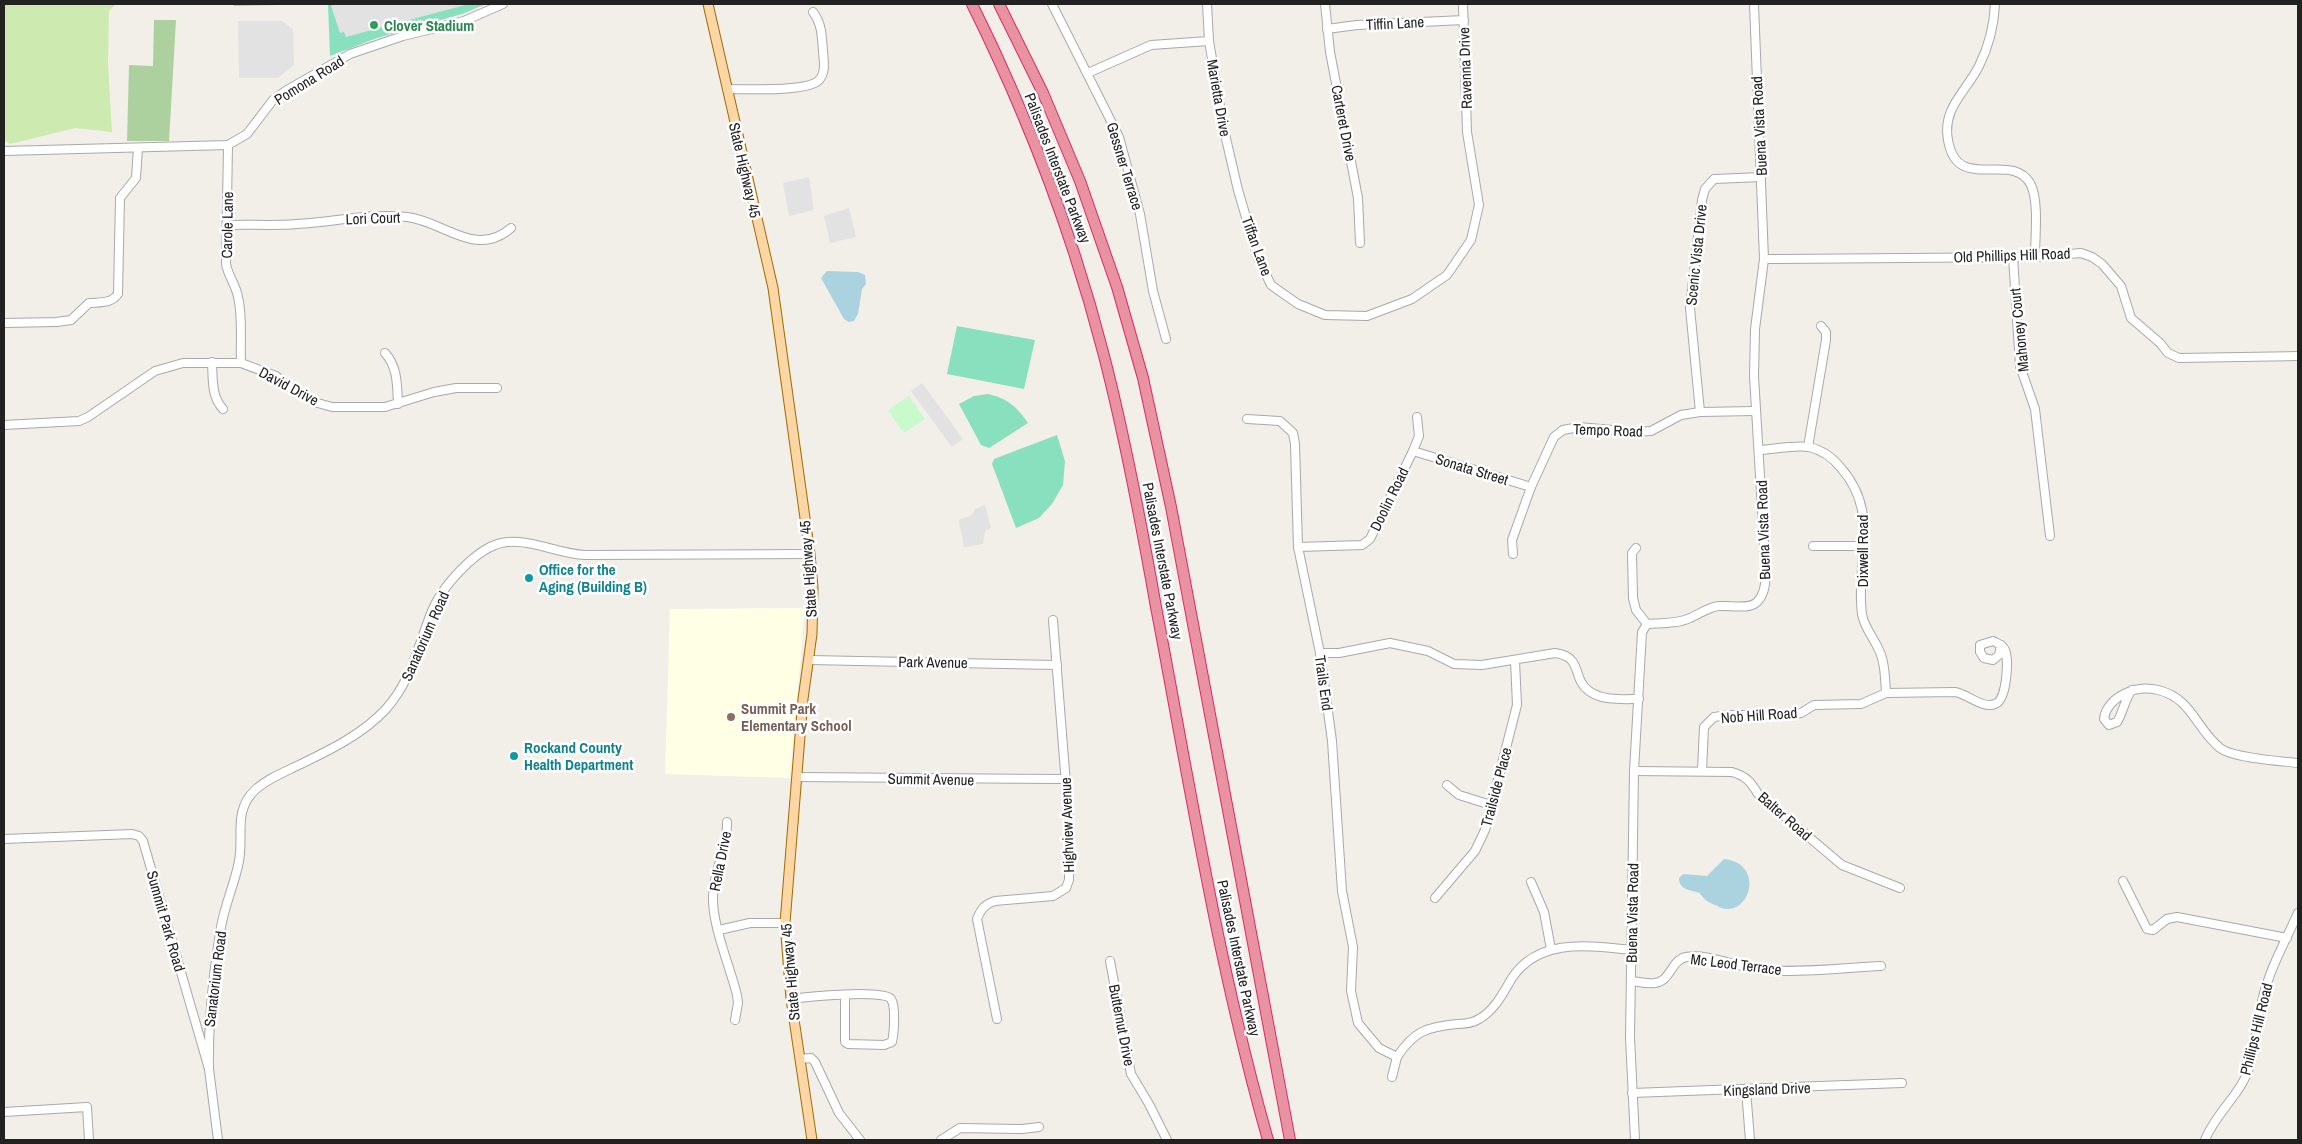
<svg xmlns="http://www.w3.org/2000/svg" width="2302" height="1144" font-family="'Archivo Narrow',sans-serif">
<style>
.education{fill:#ffffe5}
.grass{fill:#cdebb0}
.forest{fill:#add19e}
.park{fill:#c8facc}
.pitch{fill:#88e0be}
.parking{fill:#e2e2e2}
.water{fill:#aad3df}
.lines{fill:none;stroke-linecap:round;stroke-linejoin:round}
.minor-casing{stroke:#a9a9a9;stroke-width:10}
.major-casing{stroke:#a06b00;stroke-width:11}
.highway-casing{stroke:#dc2a67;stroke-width:12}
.minor{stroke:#fff;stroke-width:8}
.major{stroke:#fcd6a4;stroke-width:9}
.highway{stroke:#e892a2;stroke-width:10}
.leisure-dot{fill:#2e9e5b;stroke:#fff;stroke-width:2}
.culture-dot{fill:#0f9aa8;stroke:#fff;stroke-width:2}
.education-dot{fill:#8d6e63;stroke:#fff;stroke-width:2}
.labels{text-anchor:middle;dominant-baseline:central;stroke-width:5;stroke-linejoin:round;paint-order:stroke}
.street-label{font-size:15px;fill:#222;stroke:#fff}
.leisure-label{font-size:15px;font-weight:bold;fill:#27864d;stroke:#fff;text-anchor:start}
.culture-label{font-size:15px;font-weight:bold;fill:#0d838f;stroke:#fff;text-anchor:start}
.education-label{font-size:15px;font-weight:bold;fill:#785e54;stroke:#fff;text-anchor:start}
</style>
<rect width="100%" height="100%" fill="#f2efe9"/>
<polygon class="education" points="805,608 790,778 665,774 670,609"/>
<polygon class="grass" points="4,4 116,4 109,11 108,64 112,132 75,128 10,144 4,140"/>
<polygon class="forest" points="154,20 176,20 169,141 127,141 129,65 153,66"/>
<polygon class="park" points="909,396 925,419 904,433 888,410"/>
<g class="pitch">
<polygon points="234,4 486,4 462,14 377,38 330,56 328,4 234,6"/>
<polygon points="957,326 1035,340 1024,389 947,374"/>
<path d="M988,394c19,4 29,13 40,29l-39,25 -8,-3 -22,-41 15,-8z"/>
<polygon points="1057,435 1065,461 1063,485 1052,504 1039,518 1016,528 992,464 994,459"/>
</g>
<g class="parking">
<polygon points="335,4 469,4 346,37 344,32 340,33 331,6"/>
<polygon points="238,21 282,21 293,29 294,65 278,78 239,78"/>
<polygon points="809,177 814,210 789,216 783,183"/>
<polygon points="849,208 856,237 830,243 824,216"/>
<polygon points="922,383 963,439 952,447 911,391"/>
<polygon points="985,505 991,528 985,531 983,544 964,547 959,520 972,515 975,509"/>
</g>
<g class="water">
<polygon points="827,271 858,272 865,275 866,284 862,289 858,314 854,321 849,322 844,319 821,278"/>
<path d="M1724,859c39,4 28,52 2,50 -4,0 -8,-3 -11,-4 -7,-3 -11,-5 -15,-12 -10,-3 -21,-3 -21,-15l4,-4 24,2z"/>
</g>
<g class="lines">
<g class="minor-casing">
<g id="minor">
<polyline points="1052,4 1119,137 1140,214 1153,291 1166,339"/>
<polyline points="1207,4 1209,41 1224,130 1238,190 1258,258 1271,285 1298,304 1325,315 1367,316 1412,299 1447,275 1471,240 1479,205 1467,132 1463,4"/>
<polyline points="1325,4 1330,52 1358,198 1360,243"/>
<path d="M1995,4c-1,22 -6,42 -16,62 -13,26 -37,42 -31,74 9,55 65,9 83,45 8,17 4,52 4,72"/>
<polyline points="1327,29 1357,25 1464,20"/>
<polyline points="1088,73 1151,45 1209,41"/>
<path d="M727,89c19,0 78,3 91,-8 8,-7 6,-19 5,-29 -1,-15 -1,-28 -10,-40"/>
<path d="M228,145l-2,119c2,12 10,21 12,33 5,20 2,44 3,66"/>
<polyline points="4,151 228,145 247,134 273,100 287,90 350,54 403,36 464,21 503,4"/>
<path d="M228,225c23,-1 46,1 69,-1 36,-2 74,-11 110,-7 37,4 68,42 104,11"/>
<polyline points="2013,257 2020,366 2035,409 2050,536"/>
<polyline points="1764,259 2035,257 2081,253 2092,257 2102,264 2121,286 2131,318 2160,343 2168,353 2179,358 2298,356"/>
<path d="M4,323l52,-1 15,-2 18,-17c11,-1 22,1 29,-9l2,-96 16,-20 2,-30"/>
<path d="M385,353c13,14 12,33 13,51"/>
<path d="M212,362c1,17 -1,34 11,47"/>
<polyline points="1700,412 1690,308 1702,200 1705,189 1714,179 1761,177"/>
<path d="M1247,419l33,2 13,12 2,11 3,103 22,106 12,88 10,150 11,56 -2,44 7,32 21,25 18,9c17,-26 30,-30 60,-33 7,0 16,-1 22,-5 16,-9 24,-26 33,-41 27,-41 78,-32 120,-28"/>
<polyline points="4,425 79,421 88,417 155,371 183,363 241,363 276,376 296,392 314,402 332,407 385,407 434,392 456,388 497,388"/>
<polyline points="1808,447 1826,340 1826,332 1821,326"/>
<path d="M1760,450c15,-1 34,-5 49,-3 13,3 24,11 32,21 40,45 14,93 21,146 2,13 11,23 16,34 7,13 7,30 8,45"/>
<polyline points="1413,451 1531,487"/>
<polyline points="1813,546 1863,546"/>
<polyline points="1298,547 1362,545 1370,539 1413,451 1419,436 1417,417"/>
<polyline points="1636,548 1632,553 1633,598 1636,610 1647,624"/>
<polyline points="1513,554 1512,540 1531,487 1554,437 1563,430 1579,427 1635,432 1651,431 1681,415 1700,412 1755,411"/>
<path d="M1320,653h19l51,-10 38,8 26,13 28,1 73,-12c29,4 16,25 34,38 13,10 35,8 50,8"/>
<polyline points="810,660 1057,665"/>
<path d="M2132,690c-8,10 -8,21 -15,32l-8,3 -5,-6c1,-11 10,-20 20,-25 11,-6 22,-7 34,-4 34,8 38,39 62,58 12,10 61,13 78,15"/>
<path d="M1634,771l98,1c14,4 19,10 26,22l84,71 58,23"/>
<path d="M1702,771l2,-44 10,-10 15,-2h61l11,-2 13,-8 47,-1 25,-11 69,-1c13,2 27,17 40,12 12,-4 14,-44 10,-54 -2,-5 -8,-7 -12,-9l-13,4v7l4,6 9,2 6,-5 2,-10"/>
<polyline points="797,777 1065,779"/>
<polyline points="1447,785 1459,795 1491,805"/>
<path d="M727,822c1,26 -14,49 -14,75 -1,28 17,70 24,98l1,8 -3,17"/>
<polyline points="4,839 132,834 139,836 143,841 209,1069 218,1140"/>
<polyline points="2123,881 2147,929 2153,930 2167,919 2177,917 2287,938"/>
<polyline points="1531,882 1544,912 1551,949"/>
<polyline points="1435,898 1475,851 1485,830 1517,705 1515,661"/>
<polyline points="719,930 750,923 785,923"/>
<polyline points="1110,961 1131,1074 1149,1104 1167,1140"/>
<path d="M1632,981c7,1 15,3 23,2 16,-2 16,-23 31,-26 22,-4 53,11 76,13 39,3 80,-2 119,-4"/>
<path d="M791,999c15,-2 93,-10 100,0 5,7 3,34 1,43l-8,3 -36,-1 -3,-2v-47"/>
<path d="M997,1019l-20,-100c4,-10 8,-15 18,-18l58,-5 13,-8 3,-8v-58l-16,-202"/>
<polyline points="800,1059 811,1058 815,1062 839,1113 860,1140"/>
<path d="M209,1069c-1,-47 4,-95 12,-142 4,-23 14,-44 18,-66 5,-26 -6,-50 16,-71 13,-12 30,-18 46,-26 29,-14 62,-30 85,-55 26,-29 32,-64 46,-98 8,-19 21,-34 36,-48 11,-10 24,-20 40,-21 26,-2 51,12 77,13l225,-1"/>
<polyline points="1392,1077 1397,1057"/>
<polyline points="1746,1090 1750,1140"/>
<polyline points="1632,1093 1902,1083"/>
<polyline points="4,1112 87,1107 89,1140"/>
<polyline points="941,1140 960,1128 1022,1129 1039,1127"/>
<path d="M1635,1140l-5,-103 4,-266 8,-139 5,-8c14,-1 30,0 43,-6 10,-4 18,-11 29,-12 11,-1 30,4 38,-4 7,-7 8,-16 9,-26l-12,-200 1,-47 9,-70 -10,-255"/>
<path d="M2205,1140c11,-28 37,-46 45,-75 6,-20 6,-43 12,-64 7,-31 23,-59 36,-88"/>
</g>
</g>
<g class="major-casing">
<polyline id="major" points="708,4 773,288 810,554 813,588 812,634 803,699 785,923 791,999 812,1140"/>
</g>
<g class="highway-casing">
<g id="highway">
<path d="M972,4c55,111 100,228 131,348 22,84 38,170 53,255 34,179 62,358 112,533"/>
<polyline points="999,4 1043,93 1080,181 1117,287 1143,378 1171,507 1290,1140"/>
</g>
</g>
<use href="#minor" class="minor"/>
<use href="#major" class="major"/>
<use href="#highway" class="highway"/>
</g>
<circle class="leisure-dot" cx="374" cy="25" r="5"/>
<g class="culture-dot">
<circle cx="529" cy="578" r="5"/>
<circle cx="514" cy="756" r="5"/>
</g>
<circle class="education-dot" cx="731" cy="717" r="5"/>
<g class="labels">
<g class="street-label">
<text transform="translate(1395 23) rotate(-3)">Tiffin Lane</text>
<text transform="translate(1465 68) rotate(-92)">Ravenna Drive</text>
<text transform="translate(309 80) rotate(-32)">Pomona Road</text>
<text transform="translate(1219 98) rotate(80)">Marietta Drive</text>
<text transform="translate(1344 123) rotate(79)">Carteret Drive</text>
<text transform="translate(1759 126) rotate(-93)">Buena Vista Road</text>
<text transform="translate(1125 166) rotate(73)">Gessner Terrace</text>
<text transform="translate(1058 168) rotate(69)">Palisades Interstate Parkway</text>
<text transform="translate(745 170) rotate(77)">State Highway 45</text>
<text transform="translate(373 218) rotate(-2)">Lori Court</text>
<text transform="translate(227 225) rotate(-89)">Carole Lane</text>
<text transform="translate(1257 246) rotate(70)">Tiffan Lane</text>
<text transform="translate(1696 255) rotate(-84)">Scenic Vista Drive</text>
<text transform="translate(2012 255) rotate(-2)">Old Phillips Hill Road</text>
<text transform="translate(2019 330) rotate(-96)">Mahoney Court</text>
<text transform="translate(289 386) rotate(28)">David Drive</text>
<text transform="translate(1608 430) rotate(2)">Tempo Road</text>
<text transform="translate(1472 469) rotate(17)">Sonata Street</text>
<text transform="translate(1389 499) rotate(-64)">Doolin Road</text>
<text transform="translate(1763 530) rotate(-92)">Buena Vista Road</text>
<text transform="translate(1862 551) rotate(-90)">Dixwell Road</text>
<text transform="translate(1163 561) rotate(79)">Palisades Interstate Parkway</text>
<text transform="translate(808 569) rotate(-94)">State Highway 45</text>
<text transform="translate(425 636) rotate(-66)">Sanatorium Road</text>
<text transform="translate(933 662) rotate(1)">Park Avenue</text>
<text transform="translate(1324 683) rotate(82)">Trails End</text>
<text transform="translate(1759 715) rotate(-4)">Nob Hill Road</text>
<text transform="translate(931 779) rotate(1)">Summit Avenue</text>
<text transform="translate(1496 787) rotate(-75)">Trailside Place</text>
<text transform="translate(1785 816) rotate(41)">Balter Road</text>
<text transform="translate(1067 825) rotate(-92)">Highview Avenue</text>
<text transform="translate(720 861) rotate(-79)">Rella Drive</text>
<text transform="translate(1632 913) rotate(-89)">Buena Vista Road</text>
<text transform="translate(166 921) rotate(74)">Summit Park Road</text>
<text transform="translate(1239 958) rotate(78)">Palisades Interstate Parkway</text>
<text transform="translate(1736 964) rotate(7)">Mc Leod Terrace</text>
<text transform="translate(790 972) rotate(-95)">State Highway 45</text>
<text transform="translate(215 979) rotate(-83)">Sanatorium Road</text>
<text transform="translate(1122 1025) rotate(79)">Butternut Drive</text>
<text transform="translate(2256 1029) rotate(-76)">Phillips Hill Road</text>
<text transform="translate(1767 1089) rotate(-2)">Kingsland Drive</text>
</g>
<g class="leisure-label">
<text x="384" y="25">Clover Stadium</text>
</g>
<g class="culture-label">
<text x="539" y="569">Office for the<tspan x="539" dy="17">Aging (Building B)</tspan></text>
<text x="524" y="747">Rockand County<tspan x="524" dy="17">Health Department</tspan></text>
</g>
<g class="education-label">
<text x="741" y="708">Summit Park<tspan x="741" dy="17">Elementary School</tspan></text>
</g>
</g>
<rect width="2302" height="1144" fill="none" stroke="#222222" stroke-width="10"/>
</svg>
